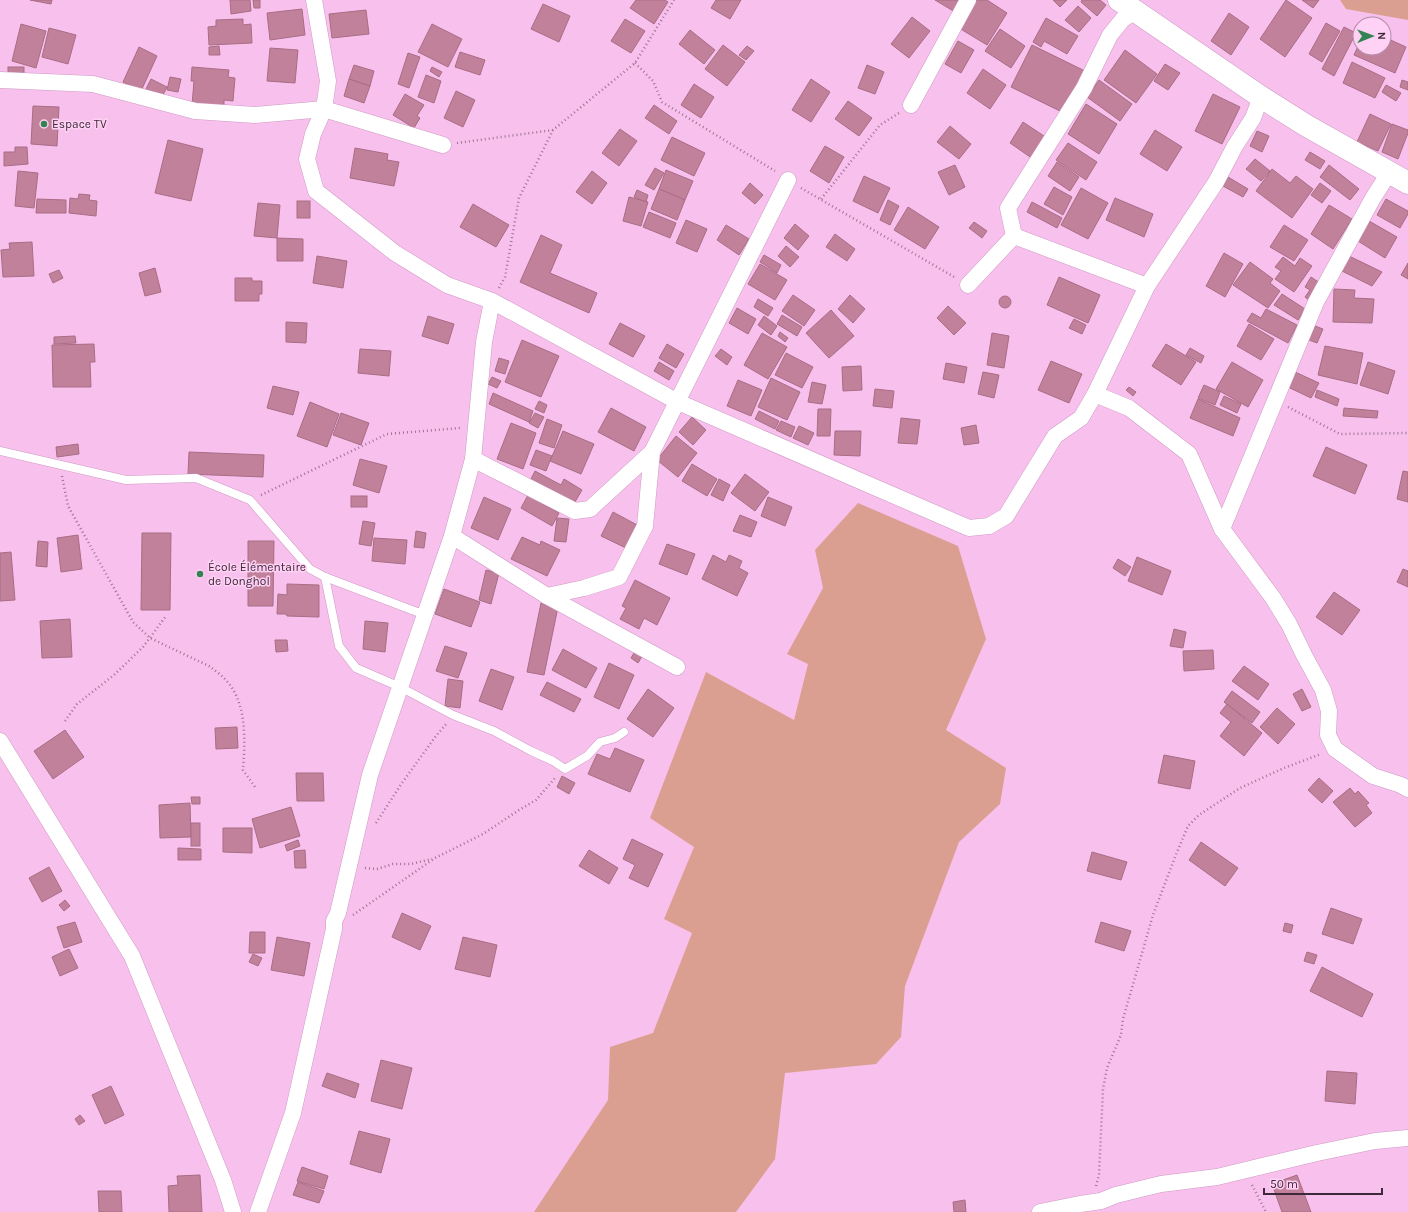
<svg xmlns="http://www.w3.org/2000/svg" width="1408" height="1212" font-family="Karla,sans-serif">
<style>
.green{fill:#db9f91}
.building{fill:#c1819b;stroke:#a96c85}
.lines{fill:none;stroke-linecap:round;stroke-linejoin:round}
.service-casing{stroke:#cf9ac4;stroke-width:9}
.minor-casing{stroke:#cf9ac4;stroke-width:17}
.trunk-casing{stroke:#cf9ac4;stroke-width:23}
.path{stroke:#9c7594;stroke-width:2.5;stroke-dasharray:1 3;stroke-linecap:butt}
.service{stroke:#fff;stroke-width:8}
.minor{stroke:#fff;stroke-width:16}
.trunk{stroke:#fff;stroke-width:22}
.poi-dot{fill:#348353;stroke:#ffd1f4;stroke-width:1.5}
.labels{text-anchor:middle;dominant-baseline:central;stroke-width:3;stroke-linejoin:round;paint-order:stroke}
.poi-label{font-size:12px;fill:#3e293a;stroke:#ffd1f4;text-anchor:start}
</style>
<rect width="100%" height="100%" fill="#f8c0ec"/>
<g class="green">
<polygon points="1340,0 1408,0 1408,20 1346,9"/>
<polygon points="858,503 958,546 986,639 946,730 1006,768 1000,804 959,842 905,986 901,1037 876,1064 785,1073 775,1159 736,1212 534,1212 608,1100 610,1047 653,1033 692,933 664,919 694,847 650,818 706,672 794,720 808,664 787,654 823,588 815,550"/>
</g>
<g class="building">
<polygon points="30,0 52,0 51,4"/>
<polygon points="230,0 250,0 251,11 231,14"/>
<polygon points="253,0 260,0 260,8 254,8"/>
<polygon points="636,0 665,0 668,2 654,24 630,8"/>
<polygon points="716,0 741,0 730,19 711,8"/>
<polygon points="935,0 962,0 955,12"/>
<polygon points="977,0 987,0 1007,13 987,45 959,28"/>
<polygon points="1053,0 1067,0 1060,7"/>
<polygon points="1082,0 1100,0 1106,5 1097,16 1081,2"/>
<polygon points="1286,0 1312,18 1285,57 1260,39"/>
<polygon points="1302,0 1319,0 1313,8"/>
<polygon points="543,4 570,16 559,42 531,29"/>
<polygon points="1078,6 1091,18 1079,32 1065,20"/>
<polygon points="302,9 305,35 270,40 267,13"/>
<polygon points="366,10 369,34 332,38 329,14"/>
<polygon points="1229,13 1249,27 1231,55 1211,41"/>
<polygon points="912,17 930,31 909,58 891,44"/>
<polygon points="1046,18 1078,36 1067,54 1044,41 1041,47 1033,42"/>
<polygon points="243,19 243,25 251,24 252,43 209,45 208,27 216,26 216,20"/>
<polygon points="625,19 645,31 631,53 611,41"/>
<polygon points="1326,23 1340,31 1322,62 1309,54"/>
<polygon points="21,24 46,31 36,68 12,61"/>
<polygon points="432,24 462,39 448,67 418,52"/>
<polygon points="1344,27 1356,33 1334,76 1322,69"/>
<polygon points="49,28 76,35 68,64 42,57"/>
<polygon points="1000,29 1025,46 1011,68 985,51"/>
<polygon points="690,30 715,50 704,64 679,44"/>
<polygon points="1384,37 1406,47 1395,73 1354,55 1360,42 1360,48 1384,48"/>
<polygon points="958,41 974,50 961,73 945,64"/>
<polygon points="723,45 745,62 727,86 705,69"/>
<polygon points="1032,45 1087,72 1066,114 1011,87"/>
<polygon points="219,46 220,55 209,55 209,47"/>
<polygon points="747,46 754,51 746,60 739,55"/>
<polygon points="139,47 157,56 141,91 123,82"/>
<polygon points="270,48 298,50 295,83 267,81"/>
<polygon points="1125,50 1157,74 1136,103 1104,80"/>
<polygon points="460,52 485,60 480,75 455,67"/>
<polygon points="408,53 420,57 409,88 398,84"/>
<polygon points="1352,62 1385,78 1375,98 1343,83"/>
<polygon points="1165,64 1180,73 1168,90 1154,81"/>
<polygon points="354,65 374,71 370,86 349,79"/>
<polygon points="867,65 884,72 875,94 858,88"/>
<rect x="8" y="67" width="16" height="10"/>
<polygon points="192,67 229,70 228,77 235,78 233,101 224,100 224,108 192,105 194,81 191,81"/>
<polygon points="432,67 442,72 439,77 430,71"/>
<polygon points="983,69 1006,85 990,109 967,93"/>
<polygon points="426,75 441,81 434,103 418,97"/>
<polygon points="170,77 181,79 178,92 167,90"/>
<polygon points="151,79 167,87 161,99 145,91"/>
<polygon points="349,79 370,86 364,103 344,96"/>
<polygon points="811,79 830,92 811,122 792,110"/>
<polygon points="1099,80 1132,104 1120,121 1087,97"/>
<polygon points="1402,80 1408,82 1408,90 1400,87"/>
<polygon points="694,84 714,97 701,118 681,105"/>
<polygon points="1386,85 1401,93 1396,101 1382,92"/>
<polygon points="456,91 475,100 463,127 444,118"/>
<polygon points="405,94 424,105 417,116 420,118 414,128 393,115"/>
<polygon points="1213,94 1240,107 1222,144 1195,131"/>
<polygon points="848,101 872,118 859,136 835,119"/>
<polygon points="1086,104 1117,124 1099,154 1068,134"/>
<polygon points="654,105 677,121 669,134 645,118"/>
<polygon points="33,106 59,107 57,146 31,144"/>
<polygon points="1370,114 1391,124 1378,151 1357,142"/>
<polygon points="1023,122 1047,138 1033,159 1010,143"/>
<polygon points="1392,124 1408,130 1408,133 1398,159 1382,152"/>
<polygon points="950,126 971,144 959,159 937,142"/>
<polygon points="620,129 637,141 619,166 602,153"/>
<polygon points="1155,130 1182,147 1167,171 1140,154"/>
<polygon points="1257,131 1269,136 1262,152 1250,146"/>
<polygon points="672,137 705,153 694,176 661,160"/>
<polygon points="168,140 203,149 191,201 155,193"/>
<polygon points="1068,143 1097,162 1086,180 1056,160"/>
<polygon points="825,146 844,157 829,183 810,171"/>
<polygon points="15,147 27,147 28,164 4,166 4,152 15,152"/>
<polygon points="355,148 388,154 387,160 399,162 394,186 350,178"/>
<polygon points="1310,152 1325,161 1320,169 1305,160"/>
<polygon points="1255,159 1270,171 1261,181 1246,169"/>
<polygon points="1057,162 1079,177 1070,191 1048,176"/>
<polygon points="955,165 965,187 949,195 938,172"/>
<polygon points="1329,165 1359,189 1350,200 1320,177"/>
<polygon points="655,168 664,173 654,190 645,185"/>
<polygon points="1272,169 1290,183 1296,176 1313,189 1292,218 1256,191"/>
<polygon points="666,170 693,181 685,200 659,189"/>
<polygon points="18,171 38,173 34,208 15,206"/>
<polygon points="592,171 607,183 592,204 576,192"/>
<polygon points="864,176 890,188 878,213 853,201"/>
<polygon points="1228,177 1248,189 1243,197 1223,186"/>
<polygon points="750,183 763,195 755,204 742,193"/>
<polygon points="1320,183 1331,191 1322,203 1311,195"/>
<polygon points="1054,187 1072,197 1063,215 1044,204"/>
<polygon points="1081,188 1108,203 1088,239 1061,225"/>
<polygon points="659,189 685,200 677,220 651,209"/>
<polygon points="637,190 648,195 646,202 634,197"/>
<polygon points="79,194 90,195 89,200 97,201 96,216 69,213 70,198 78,199"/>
<polygon points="629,197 648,202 641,226 623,221"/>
<polygon points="1115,198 1153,214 1144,237 1106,220"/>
<polygon points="37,199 66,200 66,213 36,213"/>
<polygon points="1386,199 1408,211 1408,214 1400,228 1377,215"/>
<polygon points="888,200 899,206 890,225 880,220"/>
<rect x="297" y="201" width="13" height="17"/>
<polygon points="1032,202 1062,218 1057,228 1027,212"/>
<polygon points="258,203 280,205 277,238 254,236"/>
<polygon points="473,204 509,225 496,247 460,227"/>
<polygon points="1329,205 1352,219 1333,249 1311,234"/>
<polygon points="908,207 939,227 925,249 894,230"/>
<polygon points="649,212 676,223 670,238 643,227"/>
<polygon points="686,220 707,229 697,252 676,243"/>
<polygon points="1369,221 1397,237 1385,258 1358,241"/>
<polygon points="974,222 987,231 982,238 969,228"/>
<polygon points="795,224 809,236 798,250 784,238"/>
<polygon points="726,225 749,239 739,255 717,240"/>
<polygon points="1284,225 1308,240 1294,261 1270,247"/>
<polygon points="835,234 855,249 847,261 826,247"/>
<polygon points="541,235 562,245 550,273 597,293 589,313 520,282"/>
<polygon points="277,238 303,239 303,261 277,261"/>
<polygon points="32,242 34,276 3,277 1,250 10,249 9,243"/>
<polygon points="786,246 799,257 790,267 778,256"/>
<polygon points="1224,253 1243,264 1225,297 1206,286"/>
<polygon points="764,255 781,265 777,273 760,262"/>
<polygon points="317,256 347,261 343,288 313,283"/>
<polygon points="1349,256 1382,272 1372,286 1342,271"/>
<polygon points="1283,257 1295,266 1300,258 1312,266 1294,292 1275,279 1281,271 1275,267"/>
<polygon points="1250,262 1273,279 1270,283 1280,291 1268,308 1233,285"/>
<polygon points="1408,263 1408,279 1401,275"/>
<polygon points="760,264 787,280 775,300 748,284"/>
<polygon points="155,268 161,292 145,296 139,273"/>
<polygon points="59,270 63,278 53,283 49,274"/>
<polygon points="1059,277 1100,295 1088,323 1047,305"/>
<polygon points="1311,277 1320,283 1309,300 1305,297 1310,290 1305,287"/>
<polygon points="235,278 252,278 252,281 262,281 262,294 259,294 259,301 235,301"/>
<polygon points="1334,289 1355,290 1354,298 1374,299 1372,323 1333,322"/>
<polygon points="1282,294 1305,309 1298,320 1274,305"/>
<polygon points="793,295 815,310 804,326 782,311"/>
<polygon points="850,295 865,309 853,323 838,309"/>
<circle cx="1005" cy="302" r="6"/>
<polygon points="758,299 773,308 768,316 754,307"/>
<polygon points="948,306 966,323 954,335 937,318"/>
<polygon points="737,308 756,319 748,334 729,323"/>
<polygon points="1266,309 1297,325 1288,343 1247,321 1252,313 1261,318"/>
<polygon points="831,310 854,336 829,358 806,333"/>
<polygon points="782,315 802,327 797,336 777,324"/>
<polygon points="428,316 454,324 448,344 422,336"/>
<polygon points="764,316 777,326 771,335 758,325"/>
<polygon points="1074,319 1086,325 1082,334 1069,328"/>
<polygon points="286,322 307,323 306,343 286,342"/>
<polygon points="620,323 645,336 633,357 609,344"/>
<polygon points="1249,324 1274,339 1261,360 1237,346"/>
<polygon points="1315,326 1323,329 1317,343 1309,340"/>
<polygon points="780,332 788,338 785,342 778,336"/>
<polygon points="762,333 787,347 768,379 744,365"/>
<polygon points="992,333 1009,336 1004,368 987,365"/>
<polygon points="75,336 76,343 54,344 54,337"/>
<polygon points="522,340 559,356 541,397 505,382"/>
<polygon points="94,344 95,362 90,362 91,387 53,387 52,345"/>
<polygon points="667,344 684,354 676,368 659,358"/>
<polygon points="1166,344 1196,362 1181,385 1152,366"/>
<polygon points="1325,346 1363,353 1357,384 1318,375"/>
<polygon points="1190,348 1204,356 1201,363 1186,355"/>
<polygon points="360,349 391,351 389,376 358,373"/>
<polygon points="721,349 732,357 727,365 715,356"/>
<polygon points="786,353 813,367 802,388 775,375"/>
<polygon points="499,358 509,361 505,374 495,371"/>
<polygon points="1051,361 1082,374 1069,403 1038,390"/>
<polygon points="659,362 674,371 669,380 654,371"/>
<polygon points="1232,362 1263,380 1248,407 1216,389"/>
<polygon points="1368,362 1395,371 1388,394 1360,385"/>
<polygon points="946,363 967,367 964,383 943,379"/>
<polygon points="861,366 862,390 843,391 842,367"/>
<polygon points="983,372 999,375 994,398 978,394"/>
<polygon points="1295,372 1319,383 1311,398 1288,387"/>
<polygon points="492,377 501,381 497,388 488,384"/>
<polygon points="771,378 800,392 787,420 758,407"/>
<polygon points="738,380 762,390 751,416 727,406"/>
<polygon points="812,382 826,385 822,404 808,402"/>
<polygon points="1204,385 1220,392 1215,405 1198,398"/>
<polygon points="273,386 299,392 293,415 267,408"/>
<polygon points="1129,387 1136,392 1133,396 1126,390"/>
<polygon points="875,389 894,391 892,408 873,406"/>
<polygon points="1317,390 1339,399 1337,406 1315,397"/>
<polygon points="493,393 533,411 529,422 489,404"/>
<polygon points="1224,396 1241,404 1237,413 1220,405"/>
<polygon points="1198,399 1240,418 1233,436 1190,418"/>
<polygon points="539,401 547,405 544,413 535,409"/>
<polygon points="310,402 339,414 327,447 297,436"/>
<polygon points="611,408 646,427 634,451 598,432"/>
<polygon points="1344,408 1378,411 1377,418 1343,416"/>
<polygon points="818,409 831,409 830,436 817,436"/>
<polygon points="759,411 779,421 775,429 755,419"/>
<polygon points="341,413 369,423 361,445 333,435"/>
<polygon points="535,413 544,417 538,428 529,423"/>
<polygon points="692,417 706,430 693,445 679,432"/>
<polygon points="901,418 920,420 917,444 898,443"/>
<polygon points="547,419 562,425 554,448 539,443"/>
<polygon points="781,421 795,427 791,437 776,430"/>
<polygon points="511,423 536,433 523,469 497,459"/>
<polygon points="976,425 979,443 964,445 961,428"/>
<polygon points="799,426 814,433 808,445 793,438"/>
<polygon points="563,431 594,444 581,474 550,461"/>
<polygon points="835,431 861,431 860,456 834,455"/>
<polygon points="676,436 697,453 678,477 657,460"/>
<polygon points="78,444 79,454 57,457 56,447"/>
<polygon points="1326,447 1367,465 1355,494 1313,476"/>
<polygon points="536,450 552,456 546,471 530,465"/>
<polygon points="189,452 264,455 263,477 188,474"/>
<polygon points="360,459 387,466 379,493 353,485"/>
<polygon points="692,464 717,479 707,496 682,481"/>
<polygon points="535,471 561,485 564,479 582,490 572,507 529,483"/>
<polygon points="1403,471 1408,472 1408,502 1397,499"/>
<polygon points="745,474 769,492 755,511 731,493"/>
<polygon points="719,479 730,485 723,501 711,495"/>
<polygon points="528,495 559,513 552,526 521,508"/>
<rect x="351" y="496" width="16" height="11"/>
<polygon points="484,497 511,509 498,540 471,528"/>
<polygon points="768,497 792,507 785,526 761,516"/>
<polygon points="613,512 639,526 628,549 601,536"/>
<polygon points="740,515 757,522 751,537 733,531"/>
<polygon points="557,518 569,519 566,542 554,541"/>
<polygon points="363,521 375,523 371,546 359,544"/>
<polygon points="416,531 426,533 424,548 414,547"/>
<polygon points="142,533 171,533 170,610 141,610"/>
<polygon points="78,535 82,569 61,572 57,538"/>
<polygon points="522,537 540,545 541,541 560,550 547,576 511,559"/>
<polygon points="374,538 407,540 405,564 372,561"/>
<polygon points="38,541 48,542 47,567 36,566"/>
<polygon points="248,541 274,541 273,606 248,606"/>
<polygon points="667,544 695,554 687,575 659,564"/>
<polygon points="11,552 15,600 0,601 0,553"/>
<polygon points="713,555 726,562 729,555 742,561 739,568 748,573 737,596 702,579"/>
<polygon points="1137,557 1171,571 1162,595 1128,581"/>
<polygon points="1118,559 1131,567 1125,576 1113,568"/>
<polygon points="1403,569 1408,571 1408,587 1397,582"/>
<polygon points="486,570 499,573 491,604 479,600"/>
<polygon points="635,580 670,598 657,625 644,618 639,629 620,619 626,608 622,606"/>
<polygon points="287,584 319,585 319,617 287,616 286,614 277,614 278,594 287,595"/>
<polygon points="444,589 480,602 471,627 435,614"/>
<polygon points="1334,592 1360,610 1342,635 1316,617"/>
<polygon points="541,603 558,607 544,675 527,672"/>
<polygon points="70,619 72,657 42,658 40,621"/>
<polygon points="365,621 388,623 385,652 363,649"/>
<polygon points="1174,629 1186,632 1183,648 1170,646"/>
<polygon points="275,640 287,640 288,651 276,652"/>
<polygon points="445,646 467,653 458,678 436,671"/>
<polygon points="637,648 644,653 638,663 631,658"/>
<polygon points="563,649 597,668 586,688 552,670"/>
<polygon points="1213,650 1214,669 1184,671 1183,651"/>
<polygon points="609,663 634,675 619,709 594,697"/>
<polygon points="1244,666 1269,684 1258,700 1232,681"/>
<polygon points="491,669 514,677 502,710 479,701"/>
<polygon points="448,679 463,681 460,708 445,706"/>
<polygon points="547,682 581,699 574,712 540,695"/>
<polygon points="648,689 674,708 653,737 627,719"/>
<polygon points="1302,689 1311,707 1302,711 1293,694"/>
<polygon points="1232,691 1260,712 1252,723 1224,702"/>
<polygon points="1227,704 1262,733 1244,756 1220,736 1231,722 1220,713"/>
<polygon points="1277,708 1295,724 1278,744 1260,727"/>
<polygon points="237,727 238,748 216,749 215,728"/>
<polygon points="65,730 84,757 53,779 34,751"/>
<polygon points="615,748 644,760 630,792 588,774 597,754 610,759"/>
<polygon points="1164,755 1195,761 1190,789 1158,783"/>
<polygon points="296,773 323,773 324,801 297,801"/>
<polygon points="562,776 575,783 569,794 557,787"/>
<polygon points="1319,778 1333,791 1322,803 1308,790"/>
<polygon points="1350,788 1355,794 1358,791 1369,803 1366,805 1372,813 1355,827 1333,802"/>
<polygon points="191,797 200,797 200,804 192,804"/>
<polygon points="190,803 191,837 160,838 159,805"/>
<polygon points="291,807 300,836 260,848 252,819"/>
<rect x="191" y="823" width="9" height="23"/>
<polygon points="223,828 252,828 252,853 223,852"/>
<polygon points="632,839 663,854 648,887 629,878 635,865 623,859"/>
<polygon points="298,840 300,846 287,851 285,845"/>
<polygon points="1201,842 1238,868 1225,886 1189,860"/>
<polygon points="178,848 201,849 201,860 178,860"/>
<polygon points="305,850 306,868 295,868 294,851"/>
<polygon points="589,850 618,868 609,884 579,866"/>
<polygon points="1092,852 1127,862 1121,880 1087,871"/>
<polygon points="49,867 62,891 42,902 29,878"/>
<polygon points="65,900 70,906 64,911 59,905"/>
<polygon points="1331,908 1362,919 1353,944 1322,934"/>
<polygon points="402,913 431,926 420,950 392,937"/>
<polygon points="75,922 82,942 64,948 57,927"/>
<polygon points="1101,922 1131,931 1124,951 1095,942"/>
<polygon points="1285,923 1293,925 1291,933 1283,931"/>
<polygon points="250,932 265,932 265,953 249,953"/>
<polygon points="277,937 310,943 304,976 271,970"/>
<polygon points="463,937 497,945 490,977 455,969"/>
<polygon points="69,949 78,968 60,976 52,957"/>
<polygon points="1307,952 1317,955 1314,964 1304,961"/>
<polygon points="253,954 262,958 258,966 249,962"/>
<polygon points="1322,967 1373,994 1362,1017 1310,991"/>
<polygon points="381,1060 412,1068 402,1109 371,1101"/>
<polygon points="1327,1071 1357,1073 1355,1104 1325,1101"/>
<polygon points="327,1073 359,1084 355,1098 322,1086"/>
<polygon points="111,1086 124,1115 105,1124 92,1095"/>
<polygon points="80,1115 85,1121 79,1125 75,1119"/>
<polygon points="359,1131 390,1139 381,1173 350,1164"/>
<polygon points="302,1167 328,1176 324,1189 297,1181"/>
<polygon points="200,1175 202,1212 169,1212 168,1186 178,1185 177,1176"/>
<polygon points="1297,1175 1311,1212 1282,1212 1272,1184"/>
<polygon points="298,1182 324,1191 319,1203 293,1195"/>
<polygon points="98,1191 121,1191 122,1212 99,1212"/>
<polygon points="965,1200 966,1212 954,1212 953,1202"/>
</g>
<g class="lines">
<g class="service-casing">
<g id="service">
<polyline points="0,451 126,480 196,478 250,500 310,569 325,577 425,615"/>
<polyline points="325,577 339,646 356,668 400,687 453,715 494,731 531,751 553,761 565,769 587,756 600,742 615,738 624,732"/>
</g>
</g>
<g class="minor-casing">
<g id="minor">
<polyline points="314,0 328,81 324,109 313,134 307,159 316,191 395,253 447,285 492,301 678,402 969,528 989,526 1006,516 1055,436 1081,418 1095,394 1147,286 1216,182 1235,146 1253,118 1261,97"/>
<polyline points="1135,11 1123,19 1110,35 1084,88 1008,208 1014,236 1147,286"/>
<polyline points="0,80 93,84 195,111 255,115 324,109 443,145"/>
<polyline points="911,105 968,0"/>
<polyline points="968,285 1014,236"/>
<polyline points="1095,394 1129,408 1189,454 1222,529 1273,598 1289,624 1304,655 1323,690 1329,711 1328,735 1335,749 1373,776 1401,785 1408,789"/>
<polyline points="473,459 575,511 590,509 652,452"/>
<polyline points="1222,529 1316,302 1373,198 1389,173"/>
<polyline points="452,536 547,596 677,667"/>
<polyline points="547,596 584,588 619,577 645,526 652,452 788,180"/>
<polyline points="0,741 132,956 223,1180 233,1212"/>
<polyline points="258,1212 293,1113 334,929 334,921 338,913 370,775 452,536 473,459 484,342 492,301"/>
<polyline points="1040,1212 1080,1204 1101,1201 1116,1195 1161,1184 1217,1177 1317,1153 1375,1141 1408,1138"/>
</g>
</g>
<g class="trunk-casing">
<polyline id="trunk" points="1119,0 1261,97 1307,126 1408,183"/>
</g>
<g class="path">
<polyline points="635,63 653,81 662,102 775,171"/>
<polyline points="457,143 553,130"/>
<polyline points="801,188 956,278"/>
<polyline points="821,199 880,125 899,113"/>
<polyline points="499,288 505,277 519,198 553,130 635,63 674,0"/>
<polyline points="1288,407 1340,434 1408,433"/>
<path d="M62,476l6,30 65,116 17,16 59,28c7,5 15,11 21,19 17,23 15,58 13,85l12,17"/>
<polyline points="261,495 387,434 460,428"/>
<polyline points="65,721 77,704 114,675 143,647 166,616"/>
<polyline points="376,823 402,783 436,736 447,723"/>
<polyline points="365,868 377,869 393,864 411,864 432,859"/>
<polyline points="353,915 435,858 483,834 519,810 536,800 556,777"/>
<polyline points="1252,1185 1266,1212"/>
<polyline points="1096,1186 1099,1175 1103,1089 1107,1068 1121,1035 1123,1019 1153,915 1175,857 1188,826 1199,815 1240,788 1284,768 1321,754"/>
</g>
<use href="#service" class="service"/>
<use href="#minor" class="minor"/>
<use href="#trunk" class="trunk"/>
</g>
<g class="poi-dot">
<circle cx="44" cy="124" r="4"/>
<circle cx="200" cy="574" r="4"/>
</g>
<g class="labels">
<g class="poi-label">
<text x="52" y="124">Espace TV</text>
<text x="208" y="567">École Élémentaire<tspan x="208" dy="14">de Donghol</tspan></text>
</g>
</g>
<g transform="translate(1372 36) rotate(89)"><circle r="19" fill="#ffd1f4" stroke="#b28eaa"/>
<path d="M0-3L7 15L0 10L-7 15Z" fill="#348353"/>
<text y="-6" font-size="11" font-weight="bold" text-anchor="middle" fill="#3e293a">N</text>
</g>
<path d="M1264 1188v6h118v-6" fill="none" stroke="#3e293a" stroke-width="2"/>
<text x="1270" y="1188" font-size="12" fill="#3e293a" stroke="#ffd1f4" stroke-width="3" paint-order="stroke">50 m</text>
</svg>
